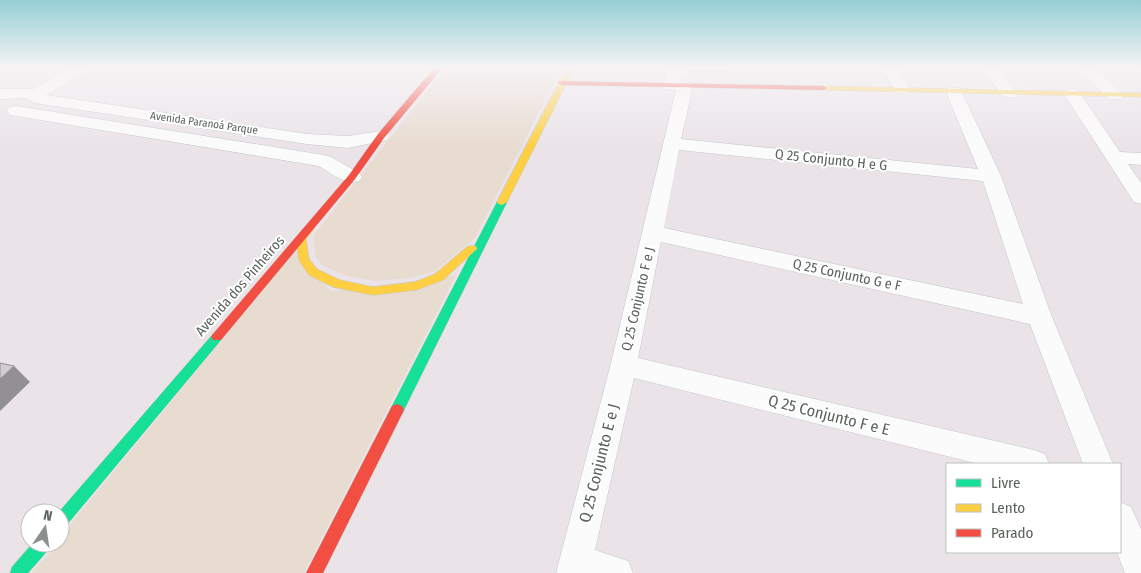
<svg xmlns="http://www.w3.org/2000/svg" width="1141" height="573" font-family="'Fira Sans Condensed',sans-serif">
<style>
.green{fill:#e8dbd0}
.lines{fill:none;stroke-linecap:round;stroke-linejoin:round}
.street-casing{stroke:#c4c5c5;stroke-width:1}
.fast-casing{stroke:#c4c5c4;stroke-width:1}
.slow-casing{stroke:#c4c5c4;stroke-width:1}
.jam-casing{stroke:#c4c5c4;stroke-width:1}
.street{fill:#fcfbfc;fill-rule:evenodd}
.fast{fill:#16e098;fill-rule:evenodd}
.slow{fill:#ffcf43;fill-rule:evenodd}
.jam{fill:#f24e42;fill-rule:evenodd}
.wall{fill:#b4b0b3}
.shaded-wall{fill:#929092}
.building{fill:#d1cdd0;stroke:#929092}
.labels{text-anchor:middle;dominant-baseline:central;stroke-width:4;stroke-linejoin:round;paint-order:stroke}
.far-street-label{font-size:11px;fill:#5a635b;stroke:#fff}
.street-label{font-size:14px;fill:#5a635b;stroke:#fff}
.near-street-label{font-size:16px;fill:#5a635b;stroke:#fff}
</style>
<rect width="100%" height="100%" fill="#eae4e9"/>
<g class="green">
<polygon points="446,67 562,67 474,239 434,272 408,278 374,281 343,275 322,265 316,257 313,236"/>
<polygon points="295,251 331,291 456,275 304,573 31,573 60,543 60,537"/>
</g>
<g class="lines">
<g class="street-casing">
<g id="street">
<polygon points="72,67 91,67 89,70 46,95 307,134 348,136 381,131 387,132 390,136 387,140 348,148 307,144 35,103 26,98 0,99 0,89 33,89"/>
<path d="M669,67h16l-5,15 11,1 2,3 -12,53 297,30 -32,-77 2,-4h12l41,88 51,141 61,147h-30l-53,-140 -369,-82 -23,116 396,92 11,4 4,10h-70l-345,-86 -39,172 33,11 5,12h-77l55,-210 65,-273 -11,-1 -2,-3zM679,150l304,31 40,123 -359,-76z"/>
<polygon points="881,67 897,67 910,90 908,93 896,93"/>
<polygon points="979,67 996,67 1018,93 1016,97 1004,97"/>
<polygon points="1077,67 1094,67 1123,95 1121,99 1109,99"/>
<polygon points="1072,89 1078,90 1120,152 1141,153 1141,165 1128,164 1141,183 1141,204 1134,202 1064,94 1066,90"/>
<path d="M16,106l308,49 7,2 28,16 3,4 -3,4c-15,4 -28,-8 -40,-15l-309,-51 -3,-4 3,-4z"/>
<polygon points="1120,502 1131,507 1141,529 1141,573 1125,573 1117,552 1120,552"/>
</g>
</g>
<g class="fast-casing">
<g id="fast">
<polygon points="502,199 507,202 402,414 397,416 392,414 390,410 392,406 497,202"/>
<polygon points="217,332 221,334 223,337 221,340 65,527 60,530 60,513 58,513 213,334"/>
<polygon points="33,543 51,543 49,549 28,573 10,573 12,567"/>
</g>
</g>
<g class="slow-casing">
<g id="slow">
<polygon points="567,67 574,68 507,202 502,205 499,204 497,202"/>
<polygon points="820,86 1141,93 1141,97 823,90 819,88"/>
<polygon points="309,226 314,229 306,239 309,259 317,269 340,280 373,287 415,282 435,274 468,246 476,246 477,249 443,280 416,290 373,295 333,287 309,275 299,260 296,239 305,227"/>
</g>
</g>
<g class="jam-casing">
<g id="jam">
<polygon points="435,67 443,67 384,138 355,179 221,340 213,340 211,337 213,334 349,175 378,134"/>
<polygon points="559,81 823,86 827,88 823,90 562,85 558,83"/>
<polygon points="397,404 402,406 404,410 323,573 306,573 392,406"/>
</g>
</g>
<use href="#street" class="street"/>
<use href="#fast" class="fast"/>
<use href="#slow" class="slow"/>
<use href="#jam" class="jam"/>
</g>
<polygon class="wall" points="692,67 729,69 728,73 691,72"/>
<polygon class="shaded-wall" points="14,366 30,382 0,411 0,379"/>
<g class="building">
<polygon points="692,67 728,67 729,69 692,68"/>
<polygon points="0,363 14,366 0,379"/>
</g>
<linearGradient id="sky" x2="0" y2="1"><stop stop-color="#95cfd4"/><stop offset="0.46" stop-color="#f6f3f5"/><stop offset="1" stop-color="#f6f3f5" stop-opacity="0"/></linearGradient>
<rect width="1141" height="147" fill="url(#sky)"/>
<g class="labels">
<g class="far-street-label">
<text transform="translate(204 123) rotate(8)">Avenida Paranoá Parque</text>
</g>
<g class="street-label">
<text transform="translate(831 160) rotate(6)">Q 25 Conjunto H e G</text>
<text transform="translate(847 275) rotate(12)">Q 25 Conjunto G e F</text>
<text transform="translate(240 286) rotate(-49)">Avenida dos Pinheiros</text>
<text transform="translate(638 299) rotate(-77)">Q 25 Conjunto F e J</text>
</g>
<g class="near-street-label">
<text transform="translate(829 415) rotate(14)">Q 25 Conjunto F e E</text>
<text transform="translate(599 463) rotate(-76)">Q 25 Conjunto E e J</text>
</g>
</g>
<rect x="946" y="463" width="175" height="90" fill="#ffffff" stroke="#bdc1bd"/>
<rect x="956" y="479" width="25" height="8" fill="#16e098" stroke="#bdc1bd"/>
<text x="991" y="488" font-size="15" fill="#5a635b">Livre</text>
<rect x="956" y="504" width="25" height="8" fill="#ffcf43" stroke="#bdc1bd"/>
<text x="991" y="513" font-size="15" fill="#5a635b">Lento</text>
<rect x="956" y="529" width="25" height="8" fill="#f24e42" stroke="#bdc1bd"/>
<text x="991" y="538" font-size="15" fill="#5a635b">Parado</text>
<g transform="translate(45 528) rotate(13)"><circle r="24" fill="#ffffff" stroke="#bdc1bd"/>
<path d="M0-4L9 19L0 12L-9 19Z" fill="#8c908d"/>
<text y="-8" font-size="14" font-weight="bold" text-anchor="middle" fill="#5a635b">N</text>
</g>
</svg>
